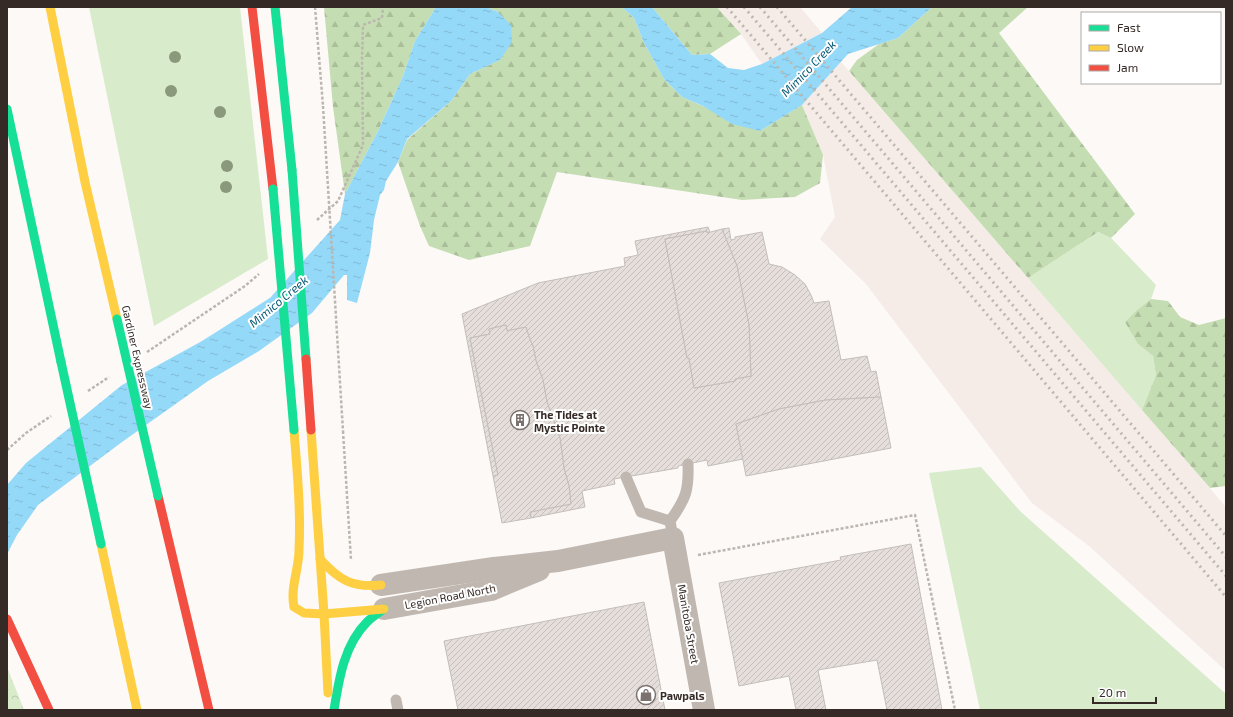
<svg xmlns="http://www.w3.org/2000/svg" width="1233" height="717" font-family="'Exo 2',sans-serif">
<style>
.built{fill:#f5ebe7}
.grass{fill:#d8ebca}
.forest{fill:url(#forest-firs)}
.park{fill:url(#park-crowns)}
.water{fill:url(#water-ripples)}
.building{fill:url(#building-hatch);stroke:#c4beba}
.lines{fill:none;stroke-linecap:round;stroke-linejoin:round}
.path{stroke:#bcb6b0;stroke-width:2.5;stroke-dasharray:3 2;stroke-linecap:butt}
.lane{stroke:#c0b8b0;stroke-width:11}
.street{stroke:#c0b8b0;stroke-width:22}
.fast{stroke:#16e098;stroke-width:9}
.slow{stroke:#ffcf43;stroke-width:9}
.jam{stroke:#f24e42;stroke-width:9}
.rail{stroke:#bdb7b1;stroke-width:3;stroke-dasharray:2 4;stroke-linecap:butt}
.path-bridge{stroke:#bcb6b0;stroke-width:2.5;stroke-dasharray:3 2;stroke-linecap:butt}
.fast-bridge{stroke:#16e098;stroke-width:9}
.jam-bridge{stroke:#f24e42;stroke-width:9}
.tree{fill:#8a997b}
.labels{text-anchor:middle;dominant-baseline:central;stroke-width:4;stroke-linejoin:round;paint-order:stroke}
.street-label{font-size:11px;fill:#352a26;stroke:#fff}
.poi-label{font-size:11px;font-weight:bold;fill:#352a26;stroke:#fff;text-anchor:start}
.water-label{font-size:12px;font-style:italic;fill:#085b79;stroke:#fff}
</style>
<defs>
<pattern id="forest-firs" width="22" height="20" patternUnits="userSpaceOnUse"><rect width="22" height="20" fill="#c5ddb3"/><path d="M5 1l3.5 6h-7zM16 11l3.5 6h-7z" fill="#aabe9a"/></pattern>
<pattern id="park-crowns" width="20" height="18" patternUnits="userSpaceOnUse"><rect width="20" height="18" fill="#d8ebca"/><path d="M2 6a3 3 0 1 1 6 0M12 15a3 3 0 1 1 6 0" fill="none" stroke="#bacaad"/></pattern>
<pattern id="water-ripples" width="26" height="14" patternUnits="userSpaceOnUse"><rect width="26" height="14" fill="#94d9f8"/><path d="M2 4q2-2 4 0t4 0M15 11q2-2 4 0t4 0" fill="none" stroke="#80bad4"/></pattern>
<pattern id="building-hatch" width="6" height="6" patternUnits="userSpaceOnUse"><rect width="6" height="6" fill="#e5deda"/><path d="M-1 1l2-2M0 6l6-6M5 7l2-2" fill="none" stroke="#c5bfbb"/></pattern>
</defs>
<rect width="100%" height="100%" fill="#fcf9f7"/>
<g class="built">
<polygon points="718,7 800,7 822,33 762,64 741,34"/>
<polygon points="841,62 1226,507 1226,671 1089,546 1032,503 866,284 820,239 835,217 823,155 802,105"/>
</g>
<g class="grass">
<polygon points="89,7 240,7 268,259 154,326"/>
<polygon points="1098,232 1111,238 1156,285 1151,299 1137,310 1138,344 1153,356 1156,375 1142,410 1028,278"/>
<polygon points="981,467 1021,512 1226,694 1226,710 980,710 929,473"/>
</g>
<g class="forest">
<polygon points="324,7 436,7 415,41 403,76 378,131 345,194 333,107"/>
<polygon points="486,7 622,7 634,18 644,43 664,79 682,97 760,131 802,105 823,155 820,183 795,197 742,200 557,172 530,246 469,260 429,246 420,226 398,162 407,140 451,101 470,74 500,60 498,12"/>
<polygon points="652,7 717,7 741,34 710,54 692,55"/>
<polygon points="932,7 1028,7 999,33 1135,214 1111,238 1098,232 1028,278 849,71 857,60 879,44 898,38"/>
<polygon points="1151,299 1168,301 1180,317 1199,325 1226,318 1226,486 1210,488 1142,410 1156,375 1153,356 1138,344 1125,322 1137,310"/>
</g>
<polygon class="park" points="7,667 24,710 7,710"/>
<g class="water">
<polygon points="436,7 486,7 498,12 511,25 512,42 500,60 470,74 451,101 407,139 398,162 386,181 384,190 380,195 374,220 370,253 357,303 347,300 347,275 344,275 312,313 259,351 208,381 122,442 38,505 17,535 7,554 7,485 26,463 122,385 202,341 270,298 340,220 345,194 378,131 403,76 415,41"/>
<polygon points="622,7 652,7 692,55 710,54 728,68 744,70 762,64 822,33 852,7 932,7 898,38 848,54 802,105 760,131 732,124 703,106 682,97 664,79 644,43 634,18"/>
</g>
<g class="building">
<polygon points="708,227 710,232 707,233 707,231 665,239 687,358 689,358 694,388 735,381 735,379 751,376 749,325 737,266 722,229 729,228 731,240 735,239 735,237 762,232 769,264 782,267 795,275 805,284 811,295 814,303 829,301 841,360 867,356 871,372 876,371 881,397 826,400 779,409 736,424 743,459 708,466 707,460 678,466 678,468 614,479 615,484 582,491 585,507 531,518 530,512 571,504 569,486 564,468 560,438 547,402 543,380 536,361 533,346 529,337 526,327 507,331 506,325 489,329 490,334 470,338 498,475 493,476 462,314 538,283 625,266 624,258 638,255 635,241"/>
<polygon points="722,229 737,266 749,325 751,376 735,379 735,381 694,388 689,358 687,358 665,239 707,231 707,233"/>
<polygon points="506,325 507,331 526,327 529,337 533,346 536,361 543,380 547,402 560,438 564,468 569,486 571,504 530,512 531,518 502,523 493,476 498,475 470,338 490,334 489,329"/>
<polygon points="881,397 891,448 746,476 736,424 779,409 826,400"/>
<polygon points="911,544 942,710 887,710 877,660 818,670 826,710 796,710 789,676 739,686 719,583 841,560 840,557"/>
<polygon points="644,602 665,710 458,710 444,641"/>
</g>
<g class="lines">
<g class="path">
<polyline points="315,7 323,106"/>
<polyline points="317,220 338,201 363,145 362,61 363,25 382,18 383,7"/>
<polyline points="147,352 245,286 259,274"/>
<polyline points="88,391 109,377"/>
<polyline points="343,431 351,560"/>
<polyline points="7,450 26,433 51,416"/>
<polyline points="698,555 915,515 955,710"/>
</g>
<g class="lane">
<polyline points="626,477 641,512 670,521"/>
<path d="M673,538l-3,-17c16,-22 19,-31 18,-57"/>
<polyline points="396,700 398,710"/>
</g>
<g class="street">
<polyline points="381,585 494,568 558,561 673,538 704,710"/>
<polyline points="384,609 491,590 539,570"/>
</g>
<g class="fast">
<polyline points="275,7 292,170"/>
<polyline points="7,109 61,362"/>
<path d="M334,710c5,-31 10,-65 33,-88 5,-5 11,-9 17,-13"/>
</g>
<g class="slow">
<polyline points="50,7 85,182 117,319"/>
<path d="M294,430c3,40 7,79 5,120 0,19 -9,38 -5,57l10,6 20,1 60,-5"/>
<polyline points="311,430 324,614"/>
<polyline points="101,544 137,710"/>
<path d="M320,559c19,21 32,29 61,26"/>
<polyline points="324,614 328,693"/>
</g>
<g class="jam">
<polyline points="252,7 273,189"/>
<polyline points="158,496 209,710"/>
<polyline points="7,619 49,710"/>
</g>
<g class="rail">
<polyline points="727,7 1226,597"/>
<polyline points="744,7 1226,576"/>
<polyline points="760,7 1226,557"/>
<polyline points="777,7 1226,536"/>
</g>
<polyline class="path-bridge" points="323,106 343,431"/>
<g class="fast-bridge">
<polyline points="292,170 306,359"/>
<polyline points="273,189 294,430"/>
<polyline points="117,319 158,496"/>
<polyline points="61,362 101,544"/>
</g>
<polyline class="jam-bridge" points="306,359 311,430"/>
</g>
<g class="tree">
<circle cx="175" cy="57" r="6"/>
<circle cx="171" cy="91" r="6"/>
<circle cx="220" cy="112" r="6"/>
<circle cx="227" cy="166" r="6"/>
<circle cx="226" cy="187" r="6"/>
</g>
<defs>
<g id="building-ring" transform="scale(1)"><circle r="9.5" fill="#fff" stroke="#7b726f" stroke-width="1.5"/><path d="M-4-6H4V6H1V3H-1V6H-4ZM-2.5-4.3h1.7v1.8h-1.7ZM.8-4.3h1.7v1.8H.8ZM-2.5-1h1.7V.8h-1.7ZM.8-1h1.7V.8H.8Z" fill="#7b726f"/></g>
<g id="shop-ring" transform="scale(1)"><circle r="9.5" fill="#fff" stroke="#7b726f" stroke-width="1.5"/><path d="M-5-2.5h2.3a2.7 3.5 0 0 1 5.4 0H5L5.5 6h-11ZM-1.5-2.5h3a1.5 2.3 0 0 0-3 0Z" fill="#7b726f"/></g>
</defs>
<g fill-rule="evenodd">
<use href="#building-ring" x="520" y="420"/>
<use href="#shop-ring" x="646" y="695"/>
</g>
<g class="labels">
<g class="street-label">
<text transform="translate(138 357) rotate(77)">Gardiner Expressway</text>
<text transform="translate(450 596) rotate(-11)">Legion Road North</text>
<text transform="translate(689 624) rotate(80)">Manitoba Street</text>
</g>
<g class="poi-label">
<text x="534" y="414">The Tides at<tspan x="534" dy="13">Mystic Pointe</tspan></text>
<text x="660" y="695">Pawpals</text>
</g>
<g class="water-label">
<text transform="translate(808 68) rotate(-46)">Mimico Creek</text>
<text transform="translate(278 301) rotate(-40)">Mimico Creek</text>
</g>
</g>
<rect width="1233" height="717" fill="none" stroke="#352a26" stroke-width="16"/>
<rect x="1081" y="12" width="140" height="72" fill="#ffffff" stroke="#aeaaa8"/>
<rect x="1089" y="25" width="20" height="6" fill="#16e098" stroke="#aeaaa8"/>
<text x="1117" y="32" font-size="12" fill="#352a26">Fast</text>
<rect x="1089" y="45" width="20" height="6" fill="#ffcf43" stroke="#aeaaa8"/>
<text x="1117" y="52" font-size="12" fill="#352a26">Slow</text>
<rect x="1089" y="65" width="20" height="6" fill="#f24e42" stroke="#aeaaa8"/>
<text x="1117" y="72" font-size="12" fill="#352a26">Jam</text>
<path d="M1093 697v6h63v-6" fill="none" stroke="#352a26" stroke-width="2"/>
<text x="1099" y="697" font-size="12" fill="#352a26" stroke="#ffffff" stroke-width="3" paint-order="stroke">20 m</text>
</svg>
